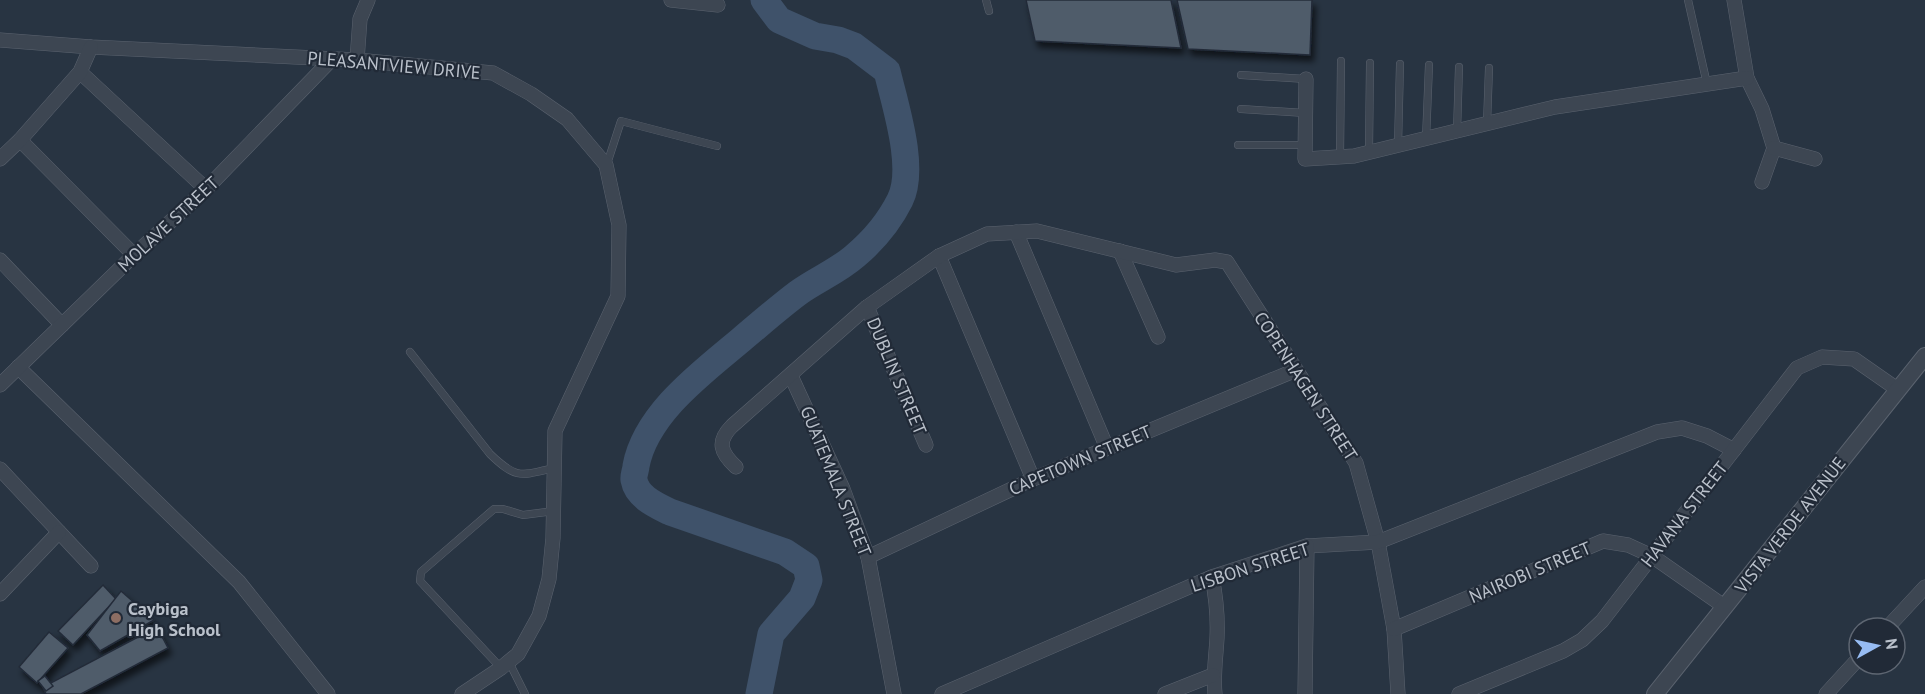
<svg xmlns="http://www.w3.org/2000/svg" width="1925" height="694" font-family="'PT Sans',sans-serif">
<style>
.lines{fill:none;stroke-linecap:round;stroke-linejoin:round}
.river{stroke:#3f526a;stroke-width:27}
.building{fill:#4f5b6a;stroke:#232c39;stroke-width:1.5;filter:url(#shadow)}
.service-casing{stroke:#5b636f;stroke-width:8}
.minor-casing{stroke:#5b636f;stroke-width:15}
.tertiary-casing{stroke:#5b636f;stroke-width:18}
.service{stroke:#3d4652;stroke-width:7}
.minor{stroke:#3d4652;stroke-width:14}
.tertiary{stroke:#3d4652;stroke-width:16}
.education-dot{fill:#8d6e63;stroke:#212a37;stroke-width:2}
.labels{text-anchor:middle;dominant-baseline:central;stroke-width:4.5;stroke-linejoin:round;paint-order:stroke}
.street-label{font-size:18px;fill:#bac1cb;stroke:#212a37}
.poi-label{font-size:18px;font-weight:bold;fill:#bac1cb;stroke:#212a37;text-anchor:start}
</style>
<defs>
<filter id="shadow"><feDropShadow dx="3.5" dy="6" stdDeviation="3" flood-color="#0009"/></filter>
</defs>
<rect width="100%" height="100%" fill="#283442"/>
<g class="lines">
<path class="river" d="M759,694l12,-60 31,-36 7,-18 -3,-14 -21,-14 -115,-40c-14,-7 -33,-15 -36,-32 -1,-4 2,-10 2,-14 10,-53 67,-94 106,-127 18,-15 36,-31 56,-46 18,-13 40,-22 57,-37 19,-16 34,-34 45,-56 16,-32 -5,-95 -13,-129l-33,-25 -16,-6 -23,-4 -36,-16 -15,-20"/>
</g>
<g class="building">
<polygon points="1026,0 1171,0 1181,48 1035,41"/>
<polygon points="1177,0 1312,0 1310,55 1188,49"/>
<polygon points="103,585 116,599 73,645 58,631"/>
<polygon points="121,591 154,620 100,651 87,635"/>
<polygon points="157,627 168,648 81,694 46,694 43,687"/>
<polygon points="49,632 68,648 37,683 19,667"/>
<polygon points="45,676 53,686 46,691 38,681"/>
</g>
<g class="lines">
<g class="service-casing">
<g id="service">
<polyline points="986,0 989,11"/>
<polyline points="1688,0 1707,84"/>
<polyline points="1241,75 1306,79"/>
<polyline points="1241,109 1305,113"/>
<polyline points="1487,124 1489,68"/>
<polyline points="1457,132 1459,67"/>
<polyline points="1426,139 1429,65"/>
<polyline points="1238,145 1304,145"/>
<polyline points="1398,146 1400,64"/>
<polyline points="1369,152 1370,63"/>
<polyline points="1340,158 1341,61"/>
<polyline points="607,164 621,121 717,146"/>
<path d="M410,352l80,102c26,25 30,22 64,14"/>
<polyline points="509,662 525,694"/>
<polyline points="501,668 420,581 421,572 494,509 503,509 523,515 554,511"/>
</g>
</g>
<g class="minor-casing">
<g id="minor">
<polyline points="671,0 718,5"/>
<polyline points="1734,0 1747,78 1762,109 1774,148 1762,182"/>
<polyline points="0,40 91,47 357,60 493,73 531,94 567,119 606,165 619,225 618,296 555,431 553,538 549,579 539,616 518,654 501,668 462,694"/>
<polyline points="357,60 360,19 368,0"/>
<polyline points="80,72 206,189"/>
<polyline points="1306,79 1305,159 1354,156 1555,107 1747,78"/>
<polyline points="20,140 134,255"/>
<polyline points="1774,148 1815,159"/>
<polyline points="0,159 20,140 80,72 91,47"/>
<polyline points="1016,232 1107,448"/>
<polyline points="1120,251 1158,337"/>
<polyline points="939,256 1033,479"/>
<polyline points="0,260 62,325"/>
<polyline points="867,307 926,445"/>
<polyline points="18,367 239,582 328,694"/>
<polyline points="791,376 843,489 868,557 894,694"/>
<polyline points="0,385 134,255 206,189 332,59"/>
<path d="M736,467c-15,-14 -20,-25 -4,-41l135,-119 72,-51 48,-22 50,-3 139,34 39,-5 12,2 129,201 22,79 16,87 4,65"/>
<polyline points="0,469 91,566"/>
<polyline points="868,557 1033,479 1296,370"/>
<path d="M1212,577c4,20 6,40 5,61 -1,19 -4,37 -2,56"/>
<polyline points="0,594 59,532"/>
<polyline points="1887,628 1925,587"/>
<polyline points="1394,629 1603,541 1628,545 1652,556 1725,607"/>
<polyline points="942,694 1212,577 1307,546 1378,542 1657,432 1682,428 1707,436 1734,450"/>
<polyline points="1165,694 1213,675"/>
<polyline points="1305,694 1307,546"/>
<polyline points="1459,694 1563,651 1582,640 1602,621 1797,368 1822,357 1854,359 1897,389"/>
<polyline points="1826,694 1859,658"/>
</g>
</g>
<g class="tertiary-casing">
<polyline id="tertiary" points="1655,694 1925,356"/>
</g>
<use href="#service" class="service"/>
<use href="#minor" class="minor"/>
<use href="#tertiary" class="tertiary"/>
</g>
<circle class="education-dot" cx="116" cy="618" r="6"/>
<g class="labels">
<g class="street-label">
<text transform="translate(394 65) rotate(5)">PLEASANTVIEW DRIVE</text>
<text transform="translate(168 224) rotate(-43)">MOLAVE STREET</text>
<text transform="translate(897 376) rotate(67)">DUBLIN STREET</text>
<text transform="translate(1306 386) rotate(57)">COPENHAGEN STREET</text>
<text transform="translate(1080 460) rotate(-23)">CAPETOWN STREET</text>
<text transform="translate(836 481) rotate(68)">GUATEMALA STREET</text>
<text transform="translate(1684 514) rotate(-52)">HAVANA STREET</text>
<text transform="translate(1790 525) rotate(-52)">VISTA VERDE AVENUE</text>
<text transform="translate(1250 567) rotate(-18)">LISBON STREET</text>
<text transform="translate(1530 572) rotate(-23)">NAIROBI STREET</text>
</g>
<g class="poi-label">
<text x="128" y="608">Caybiga<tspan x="128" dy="21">High School</tspan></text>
</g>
</g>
<g transform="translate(1877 646) rotate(82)"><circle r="28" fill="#212a37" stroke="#5e6672" stroke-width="1.5"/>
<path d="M0-4.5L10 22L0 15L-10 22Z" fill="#97bcf3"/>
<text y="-9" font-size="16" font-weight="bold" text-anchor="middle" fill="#bac1cb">N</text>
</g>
</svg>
